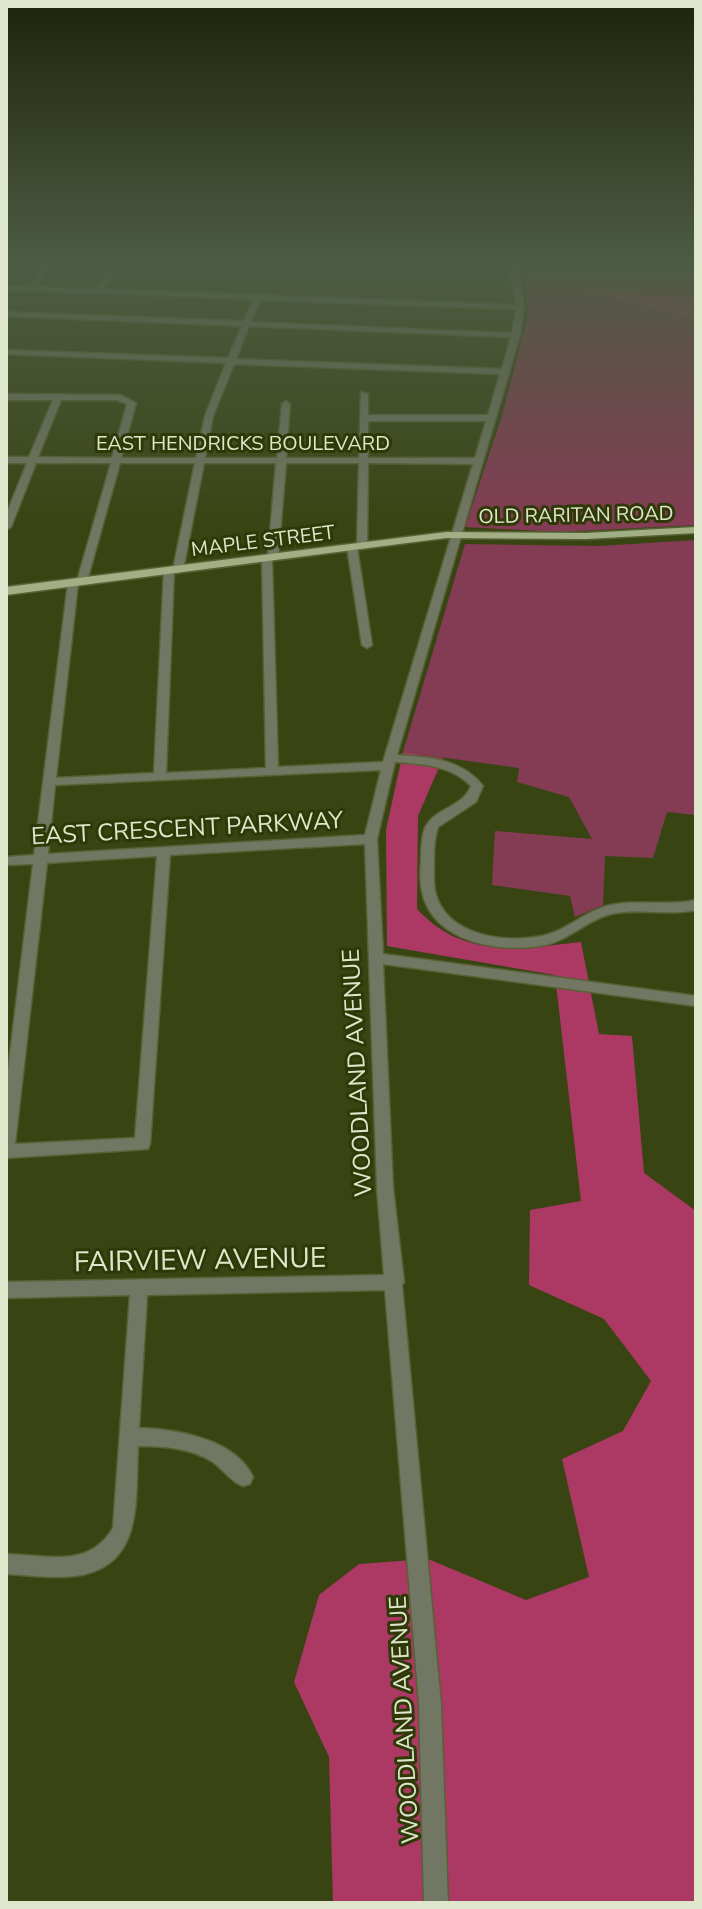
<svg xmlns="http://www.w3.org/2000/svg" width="702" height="1909" font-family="'Nunito Sans',sans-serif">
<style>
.green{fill:#843c54}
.forest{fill:#ab3964}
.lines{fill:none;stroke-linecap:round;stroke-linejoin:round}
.minor-casing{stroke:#576134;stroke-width:3}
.major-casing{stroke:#576134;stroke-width:3}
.minor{fill:#717762;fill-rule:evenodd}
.major{fill:#a2ae83;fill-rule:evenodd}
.labels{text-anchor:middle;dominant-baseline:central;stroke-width:6;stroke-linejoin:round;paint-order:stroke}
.far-street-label{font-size:20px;fill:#dee6cc;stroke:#2f3907}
.street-label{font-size:24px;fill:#dee6cc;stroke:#2f3907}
.near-street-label{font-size:28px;fill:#dee6cc;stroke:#2f3907}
</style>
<rect width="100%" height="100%" fill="#394413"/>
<g class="green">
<polygon points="522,262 696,262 696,297 578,291 696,319 696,525 559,532 465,527 501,419 529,312"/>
<polygon points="696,540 696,815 667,812 653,858 605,856 603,905 575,917 570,896 492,885 495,831 592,839 569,797 517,782 519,768 403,752 465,544 599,546"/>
</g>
<g class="forest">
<polygon points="572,289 696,297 696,319"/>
<path d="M403,752l40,6 -25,58 -1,93c46,50 102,40 164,33l18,92 33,2 12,137 52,38v692h-363l-4,-146 -35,-75 25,-87 40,-31 69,-5 98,41 63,-23 -27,-118 61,-28 28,-50 -47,-62 -75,-34 1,-75 51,-9 -26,-226 -168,-29 -1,-116z"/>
</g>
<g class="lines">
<g class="minor-casing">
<g id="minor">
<polygon points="217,262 421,266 425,268 421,270 221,264"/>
<path d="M508,262h8l8,45 -4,28 -123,420c32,2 65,4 86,31l-7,16 -38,25c-4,12 -4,24 -4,37 0,9 -1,21 2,31 13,42 70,48 106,41 26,-5 45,-28 74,-32 27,-4 53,2 80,-4v10c-28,6 -57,-2 -85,4 -24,6 -42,26 -66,31 -43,9 -112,-2 -123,-53 -2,-10 -2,-21 -1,-31 0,-9 0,-20 3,-30 7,-23 38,-22 47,-45 -20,-21 -49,-22 -76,-24l-18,77 6,115 313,42v10l-313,-42 10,224 11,94 -2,3 39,419 7,199h-24l-5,-199 -34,-414 -238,5 -8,133c37,1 97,11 114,49l-3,7 -7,2c-12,-4 -19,-16 -30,-24 -22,-14 -50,-16 -75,-16 -3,53 7,121 -63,130 -23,3 -46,-1 -69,-2v-20c41,1 83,15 107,-26l17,-233 -124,3v-16l378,-7 -7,-87 -12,-344 -195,11 -20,289 -2,5 -142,9v-71l27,-223 -27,1v-8l28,-2 34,-272 5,-3 5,3 -22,195 98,-5 10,-202 5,-3 4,1 22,-106h-75l-33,118 -9,2 -1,-2 34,-118h-75l-25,64 -5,3v-15l21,-52h-21v-6h23l24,-57h-47v-6l115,1 15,8 -15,55h75l9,-42 21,-53 -220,-9v-4l222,8 14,-32 -236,-10v-4l238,9 9,-22 -247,-9v-4l23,1 18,-24 4,2 -15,22 60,2 18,-22 4,2 -15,20 413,16zM260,300l256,9 -4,24 -261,-11zM249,326l262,11 -9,32 -266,-10zM234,364l266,10 -12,41h-120v-21l-7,-2 -2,66h-73l4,-54 -4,-3 -4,3 -5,54h-72l8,-42zM61,400h56l10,4 -15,54 -74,-1zM368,421h118l-11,37h-107zM204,463h72l-8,93 -6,3 4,209 -100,5 8,-201 4,1 5,-3zM286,463h73l-2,83 5,3 5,-3 1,-83 105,1 -90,298 -105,5 -6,-206 6,-3zM381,770l-16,65 -317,19 7,-69zM157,856l-22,282 -120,6 32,-281z"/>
<polygon points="352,544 357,547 372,645 367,648 362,645 347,547"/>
</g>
</g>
<g class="major-casing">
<polygon id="major" points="696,527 696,533 586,539 446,538 6,595 6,587 446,532 586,533"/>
</g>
<use href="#minor" class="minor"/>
<use href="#major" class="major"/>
</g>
<linearGradient id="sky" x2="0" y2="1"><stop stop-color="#1f250a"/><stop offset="0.5" stop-color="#4e5c44"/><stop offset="1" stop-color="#4e5c44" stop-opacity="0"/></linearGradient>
<rect width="702" height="529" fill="url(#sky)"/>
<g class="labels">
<g class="far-street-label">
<text x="243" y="443">EAST HENDRICKS BOULEVARD</text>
<text transform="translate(576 515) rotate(-1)">OLD RARITAN ROAD</text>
<text transform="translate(263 541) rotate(-7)">MAPLE STREET</text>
</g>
<g class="street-label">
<text transform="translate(187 828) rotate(-3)">EAST CRESCENT PARKWAY</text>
<text transform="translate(357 1073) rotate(-93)">WOODLAND AVENUE</text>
<text transform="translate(404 1720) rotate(-93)">WOODLAND AVENUE</text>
</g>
<g class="near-street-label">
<text transform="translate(200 1260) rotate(-1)">FAIRVIEW AVENUE</text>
</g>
</g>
<rect width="702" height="1909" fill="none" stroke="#dee6cc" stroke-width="16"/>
</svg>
